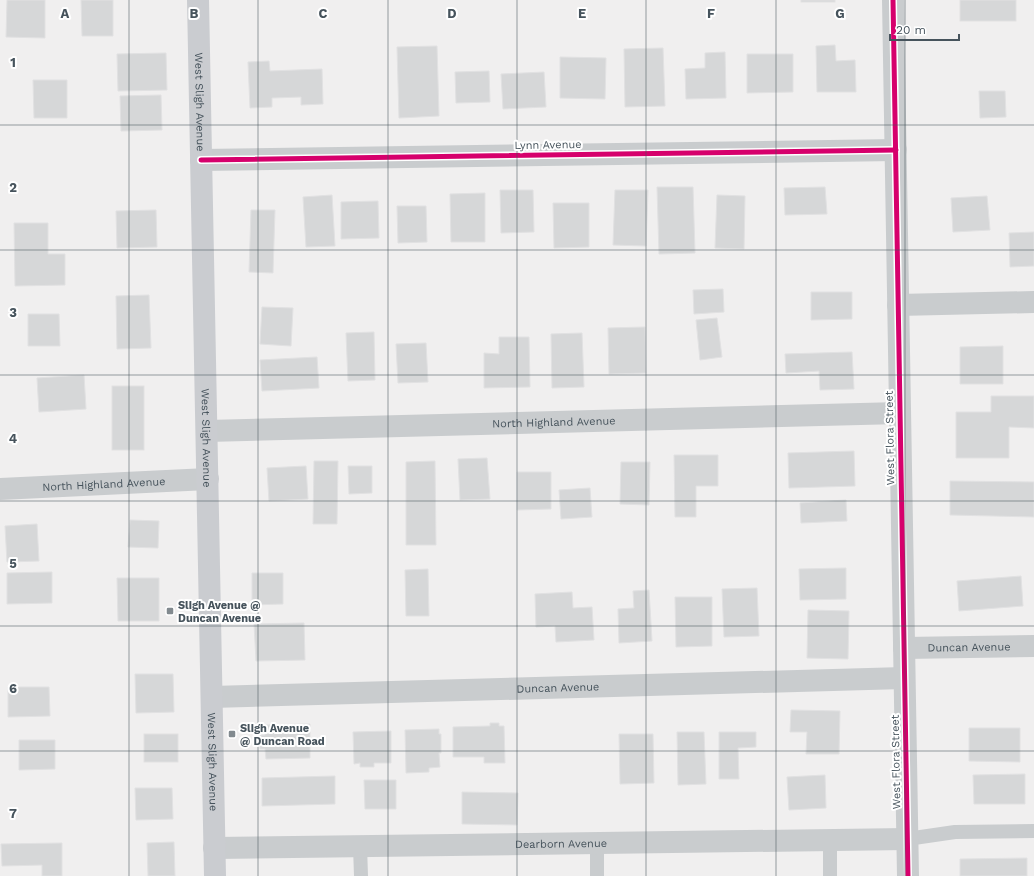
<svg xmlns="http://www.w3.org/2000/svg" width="1034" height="876" font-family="'Work Sans',sans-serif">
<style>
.building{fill:#d6d7d8;stroke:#e1e1e2}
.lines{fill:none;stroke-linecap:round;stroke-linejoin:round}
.service{stroke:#c9ccce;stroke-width:14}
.minor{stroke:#c9ccce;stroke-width:22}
.secondary{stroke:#caccd0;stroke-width:22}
.cycleway-casing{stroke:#fff;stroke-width:8}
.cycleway{stroke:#d6006c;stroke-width:5}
.grid{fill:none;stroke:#46535c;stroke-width:1;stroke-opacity:0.55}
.poi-dot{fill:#828a8f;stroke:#fff;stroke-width:1.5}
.labels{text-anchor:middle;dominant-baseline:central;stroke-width:4;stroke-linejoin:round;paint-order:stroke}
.street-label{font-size:11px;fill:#46535c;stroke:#fff}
.poi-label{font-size:11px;font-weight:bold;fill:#46535c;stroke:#fff;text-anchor:start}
.grid-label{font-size:13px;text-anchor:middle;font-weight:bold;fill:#46535c;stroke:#fff;stroke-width:4;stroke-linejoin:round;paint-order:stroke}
</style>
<rect width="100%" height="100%" fill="#f0efef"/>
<g class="building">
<polygon points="7,0 45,0 45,38 6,37"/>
<polygon points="81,0 113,0 113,36 82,36"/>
<rect x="801" y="0" width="34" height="2"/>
<rect x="960" y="0" width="56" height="21"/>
<polygon points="835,45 836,61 855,60 856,92 817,92 816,46"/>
<polygon points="437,46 439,116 399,118 397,47"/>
<polygon points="663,48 665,106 625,107 624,49"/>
<polygon points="725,52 726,98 686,99 685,69 705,68 705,53"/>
<polygon points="166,53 167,90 118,91 117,54"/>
<polygon points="747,54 793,54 793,92 747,93"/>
<polygon points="560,57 606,58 605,99 560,98"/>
<polygon points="269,61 270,71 322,69 323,104 301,105 301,97 272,98 272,107 250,108 248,62"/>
<polygon points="489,71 490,102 456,103 455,72"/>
<polygon points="544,72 546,107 503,109 501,74"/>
<polygon points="33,80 67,80 67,118 34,118"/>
<polygon points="979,91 1005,91 1006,117 980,118"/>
<polygon points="161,95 162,130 121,131 120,96"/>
<polygon points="657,187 693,187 695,253 659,254"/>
<polygon points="825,187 827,214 785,215 784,188"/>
<polygon points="500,190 533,190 534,232 501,233"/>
<polygon points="615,190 648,190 646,246 613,245"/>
<polygon points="485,193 485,242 451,242 450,194"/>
<polygon points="332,195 335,246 306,247 303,197"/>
<polygon points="717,195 745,196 744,249 715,248"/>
<polygon points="987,196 990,230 953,232 951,198"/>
<polygon points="378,201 379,238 341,239 341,202"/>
<polygon points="553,203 589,203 589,247 554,248"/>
<polygon points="397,206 426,206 427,242 398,243"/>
<polygon points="156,210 157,247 117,248 116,211"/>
<polygon points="251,210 275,210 273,273 249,272"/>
<polygon points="14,223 48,223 48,254 65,254 65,285 15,286"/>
<polygon points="1034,232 1034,266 1010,267 1009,233"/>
<polygon points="723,289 724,312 694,314 693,290"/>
<polygon points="811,292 852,292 852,319 811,320"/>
<polygon points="149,295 151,348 117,349 116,296"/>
<polygon points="262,307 293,308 291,346 260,344"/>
<polygon points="28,314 59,314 60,346 28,346"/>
<polygon points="717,318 722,357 700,360 696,320"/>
<polygon points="645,327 646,373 609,374 608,328"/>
<polygon points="374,332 375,380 348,381 346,333"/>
<polygon points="582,333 584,387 552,388 551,334"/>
<polygon points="499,337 529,337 530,387 484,388 484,353 499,354"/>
<polygon points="426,343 428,382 398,383 396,344"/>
<polygon points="1003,346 1003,384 960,384 960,347"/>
<polygon points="852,352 854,389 820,390 819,371 786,373 785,354"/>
<polygon points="317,357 319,388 262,391 260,360"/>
<polygon points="84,375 86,409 39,412 37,378"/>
<rect x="112" y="386" width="32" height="64"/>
<polygon points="991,396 1034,396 1034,428 1009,427 1009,458 956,458 956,412 991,412"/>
<polygon points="854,451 855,486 789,488 788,453"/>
<polygon points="674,455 718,455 718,486 696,486 696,517 675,517"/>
<polygon points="487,458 490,499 460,500 458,459"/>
<polygon points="314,461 338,461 337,524 313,524"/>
<polygon points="435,461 436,545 406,545 406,462"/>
<polygon points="621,462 650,462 649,505 620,504"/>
<polygon points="306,466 308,499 269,501 267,468"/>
<polygon points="348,466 372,466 372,493 349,494"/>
<polygon points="517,472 551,472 551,509 517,510"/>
<polygon points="950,481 1034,482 1034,517 950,515"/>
<polygon points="590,488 592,517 561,519 559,490"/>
<polygon points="846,500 847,521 801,523 800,503"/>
<polygon points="130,520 159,521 158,548 128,547"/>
<polygon points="37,524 39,561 7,562 5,526"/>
<polygon points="846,568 846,599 800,600 799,569"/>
<polygon points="428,569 429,616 406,616 405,570"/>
<polygon points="52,572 52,603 7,604 7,573"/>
<polygon points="252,573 283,573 283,604 252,605"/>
<polygon points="1021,576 1023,606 959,611 957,581"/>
<polygon points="117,578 159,578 159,621 118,621"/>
<polygon points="757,588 759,636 724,637 722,589"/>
<polygon points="649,590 652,641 619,643 618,609 634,608 633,591"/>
<polygon points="572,592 573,608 592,607 594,640 556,642 555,626 536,627 535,594"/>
<polygon points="675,597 712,597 712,646 676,647"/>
<polygon points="808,610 849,611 848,659 807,658"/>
<polygon points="304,623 305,660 256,661 254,624"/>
<polygon points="135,674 173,674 174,712 136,713"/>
<polygon points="8,687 49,687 50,716 8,717"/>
<polygon points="791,710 840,711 839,754 806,754 807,732 790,732"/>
<polygon points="490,723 499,723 499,726 504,726 505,763 484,763 484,757 453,757 453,727 490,726"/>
<polygon points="310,724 310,758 266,759 265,749 260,749 259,735 265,735 265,725"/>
<polygon points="969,728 1020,728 1020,762 969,761"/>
<polygon points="439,729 439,734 441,734 441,753 439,753 440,767 429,768 429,772 406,773 405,730"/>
<polygon points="391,731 391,763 374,763 374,767 360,767 360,763 354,764 353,732"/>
<polygon points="677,732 704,732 706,784 678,785"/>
<polygon points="719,732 756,732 756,747 738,748 739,779 719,779"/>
<rect x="144" y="734" width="34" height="28"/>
<polygon points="619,734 653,734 654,783 620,784"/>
<polygon points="19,740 55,740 55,769 19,770"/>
<polygon points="1025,774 1025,804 974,804 973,775"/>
<polygon points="825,775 826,808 789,810 787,777"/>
<polygon points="335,776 335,804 262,806 262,778"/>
<polygon points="364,780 396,780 396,809 365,809"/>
<polygon points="135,788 172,788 173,819 136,820"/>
<polygon points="462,792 518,793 517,825 462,824"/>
<polygon points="174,842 175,876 148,876 147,843"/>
<polygon points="62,843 62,876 42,876 42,865 2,866 1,844"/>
<polygon points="1027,858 1027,876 960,876 960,859"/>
</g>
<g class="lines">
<g class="service">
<polyline points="907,839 955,832 1034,831"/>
<polyline points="830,840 830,876"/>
<polyline points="597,842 597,876"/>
<polyline points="360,846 361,876"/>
</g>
<g class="minor">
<polyline points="893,0 908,876"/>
<polyline points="201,160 896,150"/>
<polyline points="898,305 1034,302"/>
<path id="s1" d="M207,431l693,-18"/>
<path id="s2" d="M0,489l208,-10"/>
<path id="s3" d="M904,648l130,-2"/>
<path id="s4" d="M212,697l692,-19"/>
<path id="s5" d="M214,848l693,-9"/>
</g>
<path class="secondary" id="s6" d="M198,0l17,876"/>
<g class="cycleway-casing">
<g id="cycleway">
<polyline points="893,0 908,876"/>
<polyline points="201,160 896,150"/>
</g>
</g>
<use href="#cycleway" class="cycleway"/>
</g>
<path class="grid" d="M129,0v876M258,0v876M388,0v876M517,0v876M646,0v876M776,0v876M905,0v876M0,125h1034M0,250h1034M0,375h1034M0,501h1034M0,626h1034M0,751h1034"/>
<g class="poi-dot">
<rect x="166" y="607" width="8" height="8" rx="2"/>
<rect x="228" y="730" width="8" height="8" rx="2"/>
</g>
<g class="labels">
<g class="street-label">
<text stroke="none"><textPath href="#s6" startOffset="102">West Sligh Avenue</textPath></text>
<text transform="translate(548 145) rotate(-1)">Lynn Avenue</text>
<text stroke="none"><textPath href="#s1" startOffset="347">North Highland Avenue</textPath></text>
<text stroke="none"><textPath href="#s6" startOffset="438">West Sligh Avenue</textPath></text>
<text transform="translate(890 438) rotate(-91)">West Flora Street</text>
<text stroke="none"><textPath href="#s2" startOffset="104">North Highland Avenue</textPath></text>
<text stroke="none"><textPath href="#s3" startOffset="65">Duncan Avenue</textPath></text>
<text stroke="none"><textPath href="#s4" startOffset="346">Duncan Avenue</textPath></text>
<text stroke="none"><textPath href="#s6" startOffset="762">West Sligh Avenue</textPath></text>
<text transform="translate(896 762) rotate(-91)">West Flora Street</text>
<text stroke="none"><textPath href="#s5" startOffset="347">Dearborn Avenue</textPath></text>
</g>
<g class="poi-label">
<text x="178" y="605">Sligh Avenue @<tspan x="178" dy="13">Duncan Avenue</tspan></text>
<text x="240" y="728">Sligh Avenue<tspan x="240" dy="13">@ Duncan Road</tspan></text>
</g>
</g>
<g class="grid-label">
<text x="65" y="18">A</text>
<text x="194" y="18">B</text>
<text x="323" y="18">C</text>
<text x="452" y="18">D</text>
<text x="582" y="18">E</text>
<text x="711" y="18">F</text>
<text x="840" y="18">G</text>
<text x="13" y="67">1</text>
<text x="13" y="192">2</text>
<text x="13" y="317">3</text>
<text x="13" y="443">4</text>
<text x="13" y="568">5</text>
<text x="13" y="693">6</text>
<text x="13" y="818">7</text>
</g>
<path d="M890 34v6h69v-6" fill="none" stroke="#46535c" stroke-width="2"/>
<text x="896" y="34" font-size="12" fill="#46535c" stroke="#ffffff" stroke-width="3" paint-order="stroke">20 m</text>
</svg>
